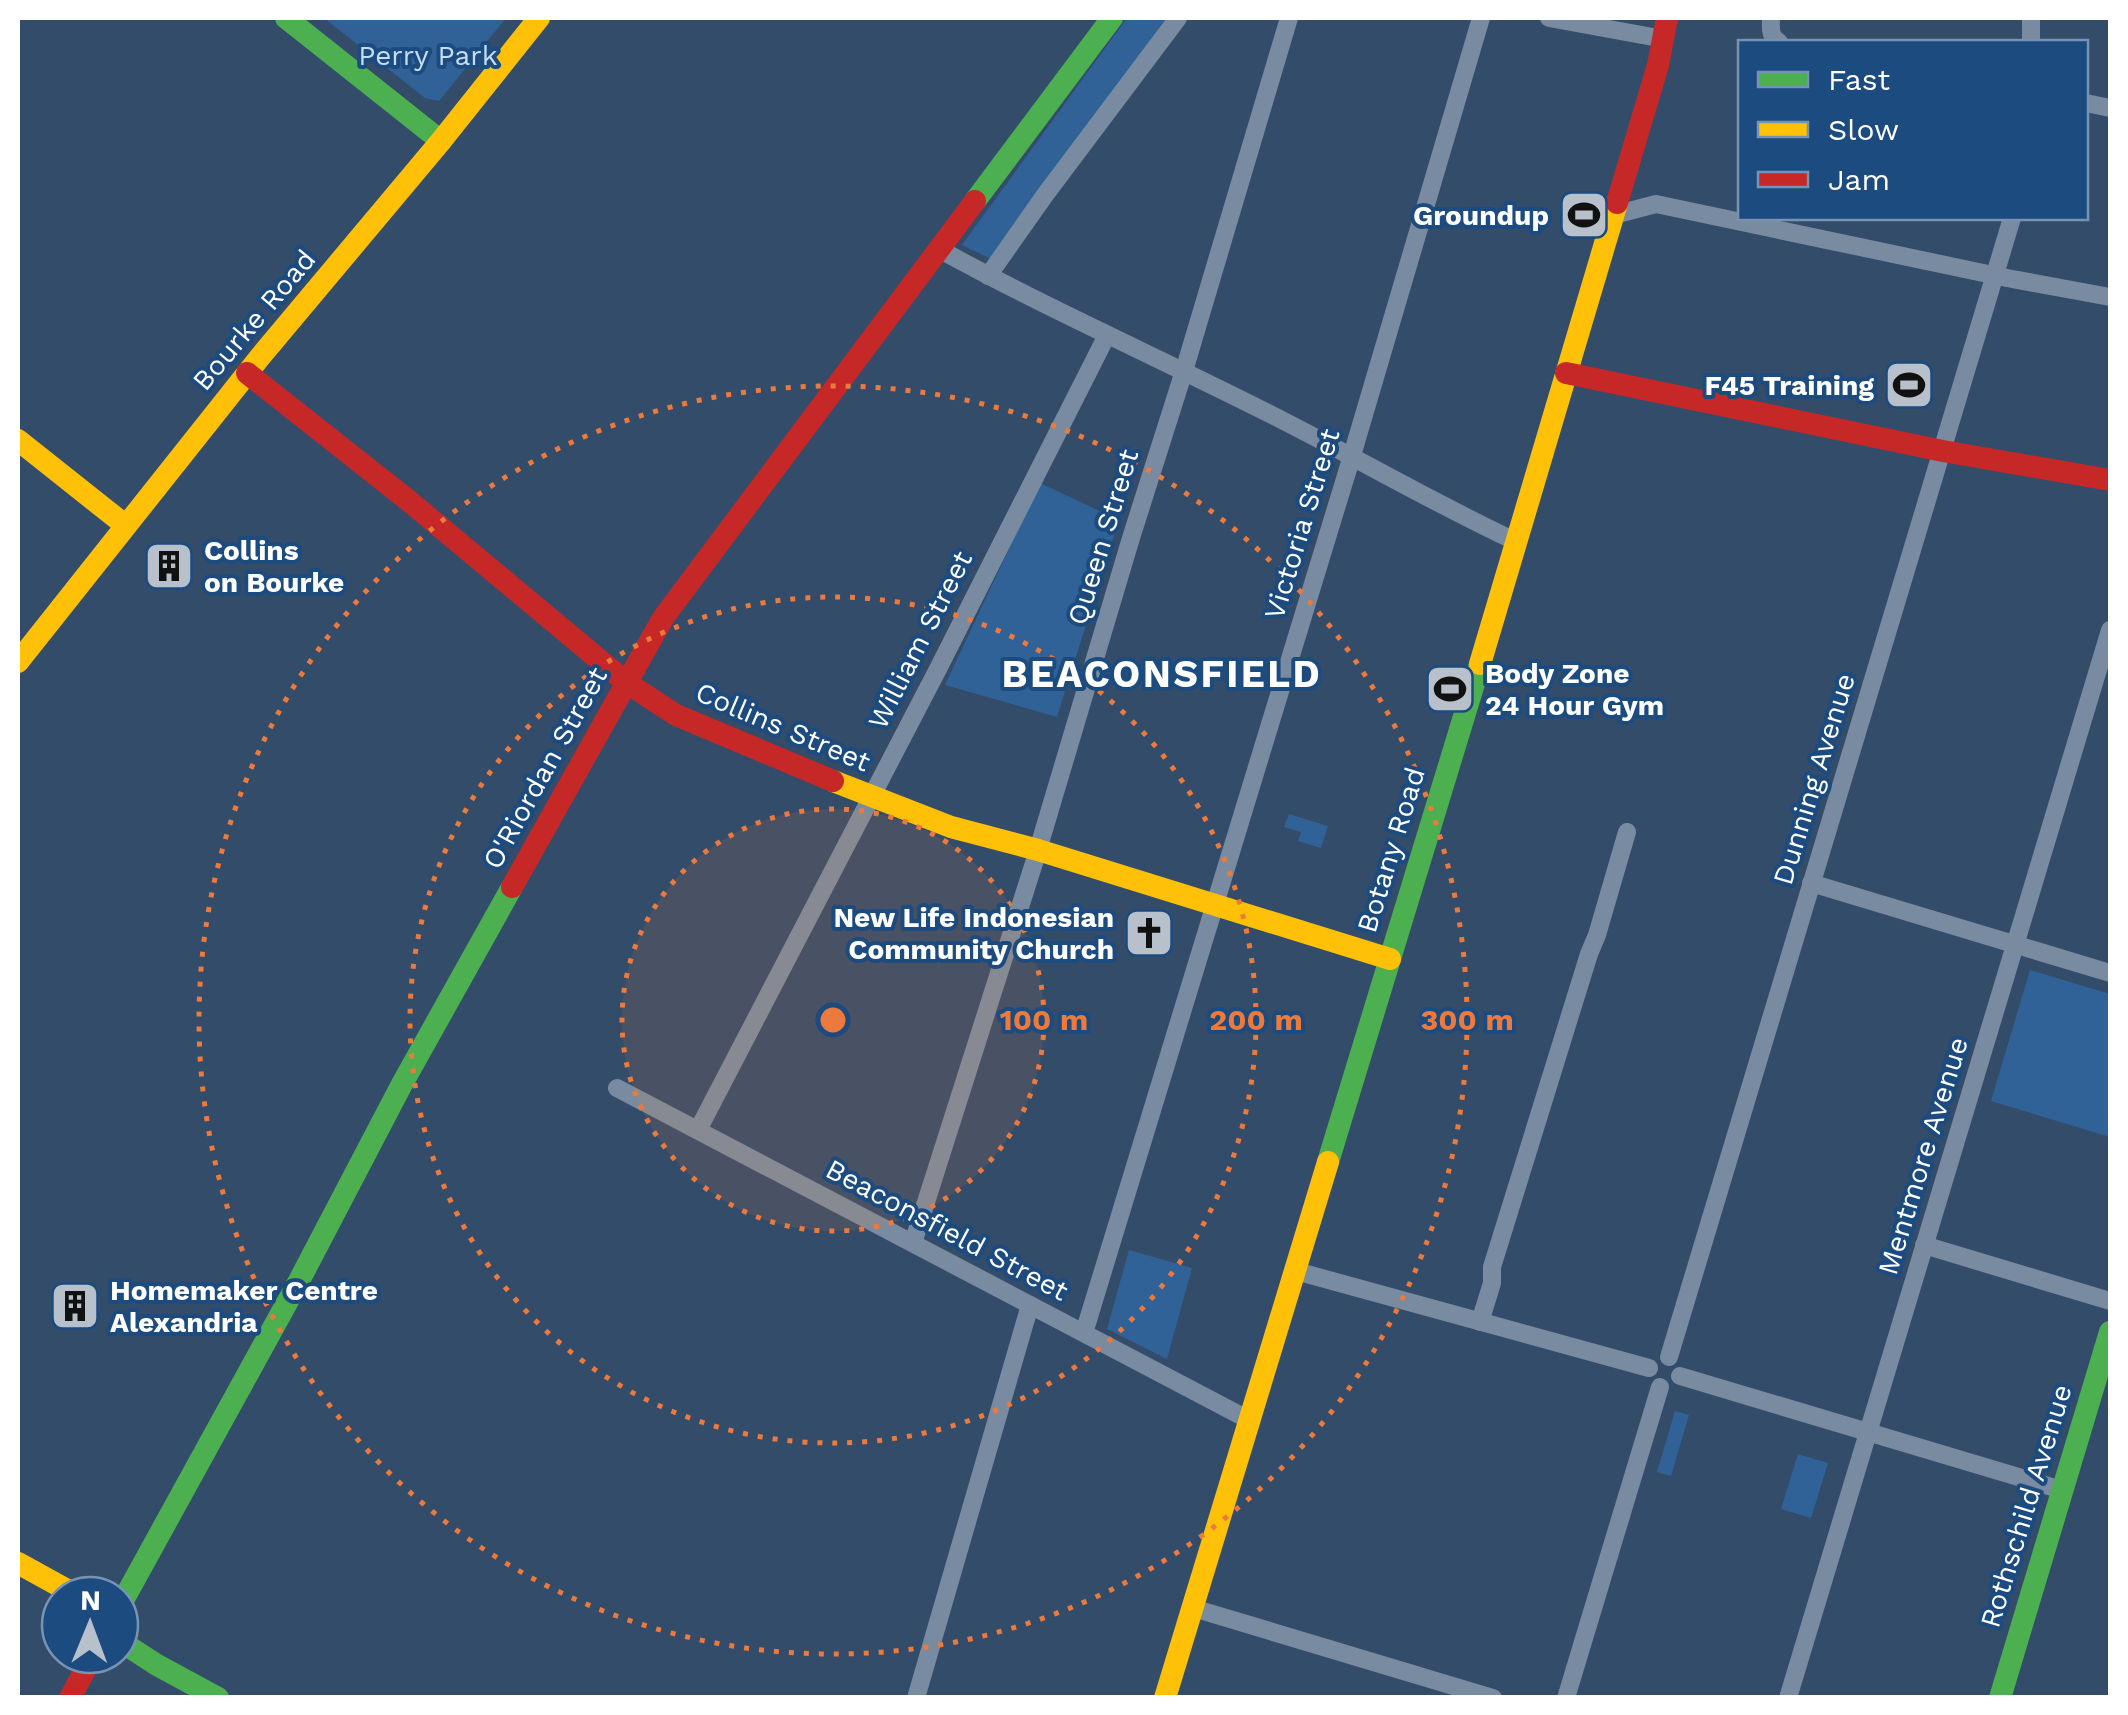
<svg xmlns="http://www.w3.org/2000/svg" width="2128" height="1715" font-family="'Work Sans',sans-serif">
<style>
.green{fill:#306298}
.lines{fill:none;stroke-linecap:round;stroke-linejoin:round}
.street{stroke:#798ba0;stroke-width:18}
.fast{stroke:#4caf50;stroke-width:22}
.slow{stroke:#ffc107;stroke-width:22}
.jam{stroke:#c62828;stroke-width:22}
.ring{fill:none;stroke:#ed7a3d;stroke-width:5;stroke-dasharray:5 10}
.labels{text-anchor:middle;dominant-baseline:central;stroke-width:8;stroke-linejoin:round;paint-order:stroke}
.park-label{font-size:28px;fill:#c4ddf7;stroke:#1c4b80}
.poi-label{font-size:28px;font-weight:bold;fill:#fff;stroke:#1c4b80;text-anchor:end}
.street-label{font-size:28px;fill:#fff;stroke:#1c4b80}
.district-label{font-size:38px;font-weight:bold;letter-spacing:2.5px;fill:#fff;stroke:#1c4b80}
.centre{fill:#ed7a3d;stroke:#1c4b80;stroke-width:5}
.ring-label{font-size:30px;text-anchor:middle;font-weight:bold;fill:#ed7a3d;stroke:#1c4b80;stroke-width:8;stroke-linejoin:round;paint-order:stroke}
</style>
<rect width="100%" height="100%" fill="#334c6a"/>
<g class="green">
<polygon points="324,18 506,18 439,101 425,98"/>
<polygon points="1127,18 1166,18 993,260 962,245"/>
<polygon points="1040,483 1119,520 1057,717 945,685"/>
<polygon points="1289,814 1328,826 1321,848 1298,841 1301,832 1284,827"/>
<polygon points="2030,970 2110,994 2110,1137 1991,1101"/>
<polygon points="1129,1250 1192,1268 1167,1359 1107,1329"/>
<polygon points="1675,1411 1689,1415 1671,1476 1657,1472"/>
<polygon points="1798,1454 1828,1463 1811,1518 1781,1509"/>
</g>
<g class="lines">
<g class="street">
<polyline points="1549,18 1664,39"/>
<path d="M1771,18c0,9 -2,19 8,24"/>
<polyline points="2031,42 2031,18"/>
<polyline points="2086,103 2110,108"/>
<polyline points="1614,215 1656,204 2007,278 2110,297"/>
<path d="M939,249c107,59 218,108 327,163 84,42 165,90 251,130"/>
<polyline points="988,276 1045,195 1178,18"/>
<polyline points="1811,883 2110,973"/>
<polyline points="617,1088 1251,1421"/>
<polyline points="698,1130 938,669 1107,335"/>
<polyline points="913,1243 1034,863 1131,538 1184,371 1289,18"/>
<polyline points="1924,1245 2110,1301"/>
<polyline points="1296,1271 1649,1368"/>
<polyline points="1480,1322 1492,1283 1492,1267 1589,954 1597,935 1627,832"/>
<polyline points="1084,1333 1348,469 1481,18"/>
<polyline points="1669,1357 2012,218"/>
<polyline points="1680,1376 2062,1490"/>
<polyline points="1193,1608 1493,1698"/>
<polyline points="916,1698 1030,1305"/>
<polyline points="1566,1698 1660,1387"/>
<polyline points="1788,1698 2110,630"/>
</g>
<g class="fast">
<polyline points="286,18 441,141"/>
<polyline points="975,201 1112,18"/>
<polyline points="1328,1162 1480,664"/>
<polyline points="120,1606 300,1279 402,1084 512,887"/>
<polyline points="120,1641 157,1665 218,1698"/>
<polyline points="2000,1698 2110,1332"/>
</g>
<g class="slow">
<polyline points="18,440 125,525"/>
<polyline points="18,662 260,357 441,141 539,18"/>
<polyline points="1480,664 1617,203"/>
<polyline points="833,781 951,827 1038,850 1390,959"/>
<polyline points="18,1563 76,1595"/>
<polyline points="1165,1698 1328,1162"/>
</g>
<g class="jam">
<polyline points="1617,203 1658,65 1667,18"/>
<polyline points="247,373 409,501 627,683 676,715 833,781"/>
<polyline points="1566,373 1943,451 2110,480"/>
<polyline points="512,887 663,618 975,201"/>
<polyline points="70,1698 93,1655"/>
</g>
</g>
<circle cx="833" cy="1020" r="211" fill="#ed7a3d" fill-opacity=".12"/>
<g class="ring">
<circle cx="833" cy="1020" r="211"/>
<circle cx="833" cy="1020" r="423"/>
<circle cx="833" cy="1020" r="634"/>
</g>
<defs>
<g id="stadium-square" transform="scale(2.5)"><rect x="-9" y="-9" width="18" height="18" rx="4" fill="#b8c0cb" stroke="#1c4b80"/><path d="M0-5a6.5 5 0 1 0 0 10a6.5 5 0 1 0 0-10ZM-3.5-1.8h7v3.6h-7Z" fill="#111"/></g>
<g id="building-square" transform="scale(2.5)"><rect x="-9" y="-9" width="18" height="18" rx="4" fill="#b8c0cb" stroke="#1c4b80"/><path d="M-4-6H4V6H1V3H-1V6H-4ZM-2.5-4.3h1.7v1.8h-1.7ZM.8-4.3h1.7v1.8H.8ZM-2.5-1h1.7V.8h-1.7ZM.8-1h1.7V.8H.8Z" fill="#111"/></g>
<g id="church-square" transform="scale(2.5)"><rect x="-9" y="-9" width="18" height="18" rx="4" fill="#b8c0cb" stroke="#1c4b80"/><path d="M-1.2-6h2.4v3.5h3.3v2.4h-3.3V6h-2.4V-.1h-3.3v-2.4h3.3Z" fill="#111"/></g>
</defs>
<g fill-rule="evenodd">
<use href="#stadium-square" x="1584" y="215"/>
<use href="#stadium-square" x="1909" y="385"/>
<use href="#building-square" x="169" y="566"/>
<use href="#stadium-square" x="1450" y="689"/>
<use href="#church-square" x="1149" y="933"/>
<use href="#building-square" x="75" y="1306"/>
</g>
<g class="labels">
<g class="park-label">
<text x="428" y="55">Perry Park</text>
</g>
<g class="poi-label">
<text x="1549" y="215">Groundup</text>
<text x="1874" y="385">F45 Training</text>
<text x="204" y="550" text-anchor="start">Collins<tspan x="204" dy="32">on Bourke</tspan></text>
<text x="1485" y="673" text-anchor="start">Body Zone<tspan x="1485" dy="32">24 Hour Gym</tspan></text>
<text x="1114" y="917">New Life Indonesian<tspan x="1114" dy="32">Community Church</tspan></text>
<text x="110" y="1290" text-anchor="start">Homemaker Centre<tspan x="110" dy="32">Alexandria</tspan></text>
</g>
<g class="street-label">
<text transform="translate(254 320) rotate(-50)">Bourke Road</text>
<text transform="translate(1302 524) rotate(-73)">Victoria Street</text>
<text transform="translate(1103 537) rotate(-73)">Queen Street</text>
<text transform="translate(920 640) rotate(-63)">William Street</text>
<text transform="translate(783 727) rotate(23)">Collins Street</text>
<text transform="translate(545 768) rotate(-61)">O'Riordan Street</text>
<text transform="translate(1814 779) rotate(-73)">Dunning Avenue</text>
<text transform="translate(1391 850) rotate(-73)">Botany Road</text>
<text transform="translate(1923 1156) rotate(-73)">Mentmore Avenue</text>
<text transform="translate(947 1230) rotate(28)">Beaconsfield Street</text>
<text transform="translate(2026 1506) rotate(-73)">Rothschild Avenue</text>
</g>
<g class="district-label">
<text x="1162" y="674">BEACONSFIELD</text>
</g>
</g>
<circle cx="833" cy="1020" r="15" class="centre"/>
<g class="ring-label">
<text x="1044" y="1030">100 m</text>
<text x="1256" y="1030">200 m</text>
<text x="1467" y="1030">300 m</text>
</g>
<rect width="2128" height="1715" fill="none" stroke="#ffffff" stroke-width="40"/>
<rect x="1738" y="40" width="350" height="180" fill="#1c4b80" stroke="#7793b3" stroke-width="2.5"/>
<rect x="1758" y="72" width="50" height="15" fill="#4caf50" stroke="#7793b3" stroke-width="2.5"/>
<text x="1828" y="90" font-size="30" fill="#ffffff">Fast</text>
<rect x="1758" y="122" width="50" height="15" fill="#ffc107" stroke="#7793b3" stroke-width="2.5"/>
<text x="1828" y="140" font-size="30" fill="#ffffff">Slow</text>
<rect x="1758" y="172" width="50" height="15" fill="#c62828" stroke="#7793b3" stroke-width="2.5"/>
<text x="1828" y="190" font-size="30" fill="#ffffff">Jam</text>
<g transform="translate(90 1625) rotate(1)"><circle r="48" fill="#1c4b80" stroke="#7793b3" stroke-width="2.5"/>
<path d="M0-8L18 38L0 25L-18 38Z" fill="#b8c0cb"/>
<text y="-15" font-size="28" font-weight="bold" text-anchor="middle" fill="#ffffff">N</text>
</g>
</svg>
